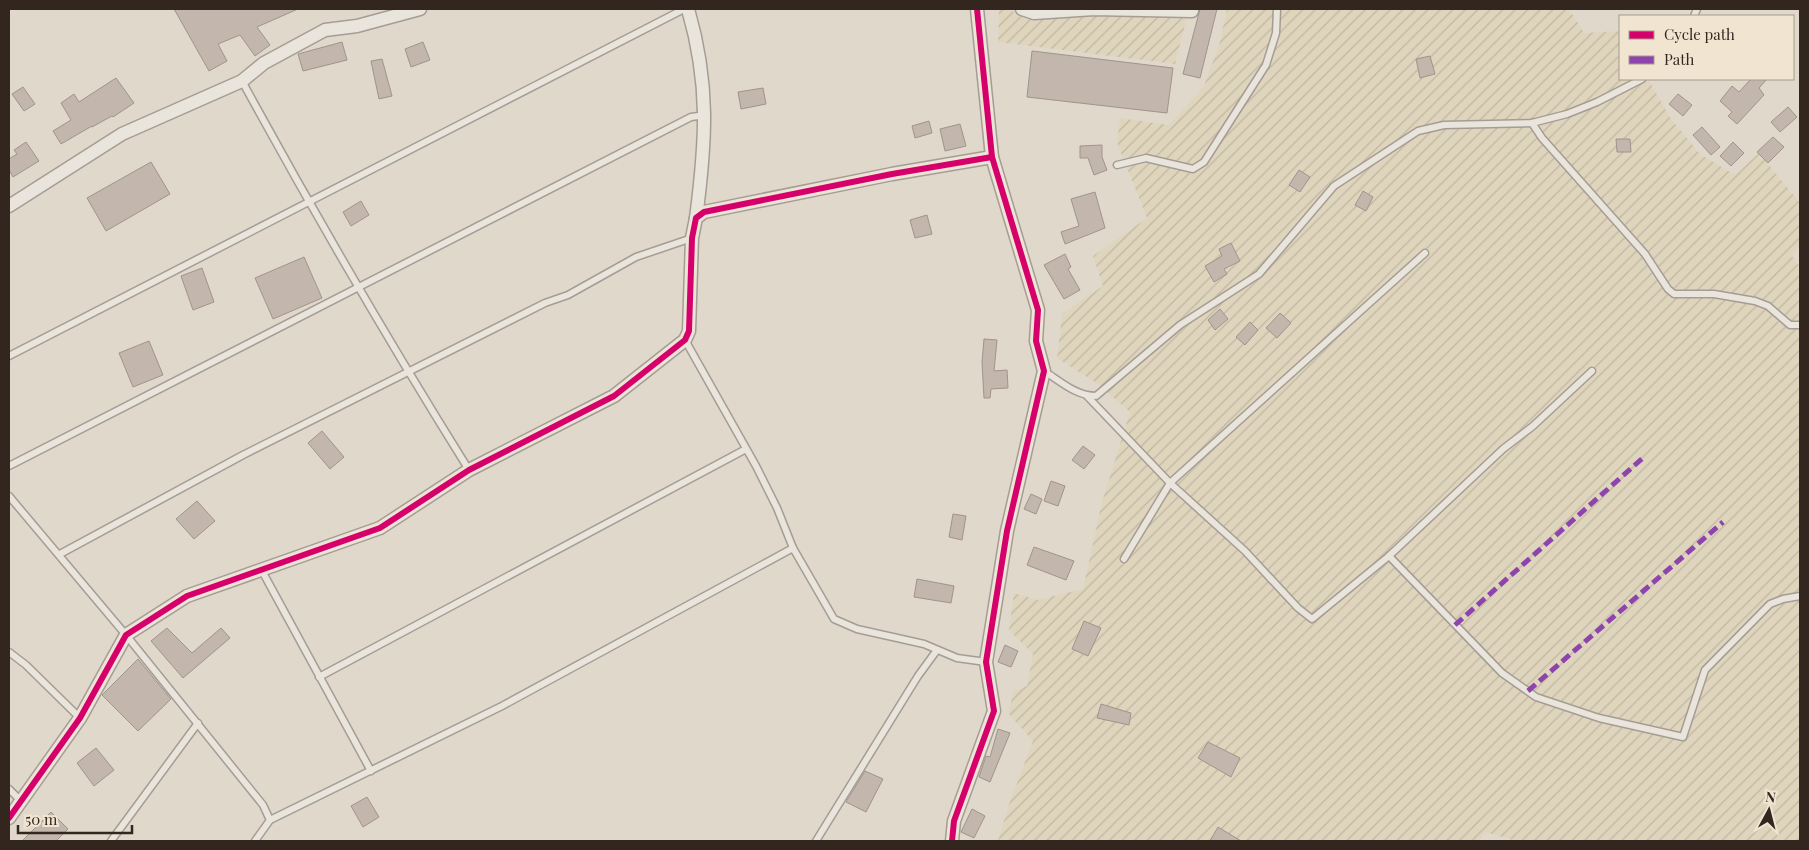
<svg xmlns="http://www.w3.org/2000/svg" width="1809" height="850" font-family="'Playfair Display',serif">
<style>
.farmland{fill:url(#farmland-furrows)}
.building{fill:#c3b6ac;stroke:#a0948b}
.lines{fill:none;stroke-linecap:round;stroke-linejoin:round}
.lane-casing{stroke:#a59d94;stroke-width:9}
.street-casing{stroke:#a59d94;stroke-width:15}
.lane{stroke:#e9e4dc;stroke-width:6}
.street{stroke:#e9e4dc;stroke-width:12}
.quiet{stroke:#8e44ad;stroke-width:5;stroke-dasharray:10 5;stroke-linecap:butt}
.cycleway-casing{stroke:#f1e5d1;stroke-width:9}
.cycleway{stroke:#d6006c;stroke-width:6}
</style>
<defs>
<pattern id="farmland-furrows" width="10" height="10" patternUnits="userSpaceOnUse" patternTransform="scale(1.25)"><rect width="10" height="10" fill="#dfd5bd"/><path d="M-1 1l2-2M0 10L10 0M9 11l2-2" fill="none" stroke="#c0b7a2"/></pattern>
</defs>
<rect width="100%" height="100%" fill="#e0d8cb"/>
<g class="farmland">
<polygon points="999,9 1053,19 1065,9 1189,9 1175,64 998,42"/>
<polygon points="1227,9 1569,9 1584,33 1620,31 1620,79 1648,79 1671,119 1700,154 1735,175 1759,153 1800,203 1800,245 1792,256 1800,267 1800,841 1516,841 1485,832 1479,841 998,841 1009,804 1033,741 1009,714 1013,691 1027,686 1033,654 1009,630 1014,593 1037,600 1083,589 1102,502 1130,412 1098,384 1057,358 1062,314 1103,286 1093,256 1147,218 1117,143 1120,118 1169,125 1204,86 1220,42"/>
</g>
<g class="building">
<polygon points="174,9 298,9 257,27 270,45 255,56 240,35 218,44 227,61 209,71"/>
<polygon points="1200,9 1217,9 1200,78 1183,74"/>
<polygon points="342,42 347,60 303,71 298,54"/>
<polygon points="423,42 430,60 411,67 405,49"/>
<polygon points="1032,51 1173,68 1167,113 1027,97"/>
<polygon points="1430,56 1435,74 1420,78 1416,59"/>
<polygon points="382,59 392,96 379,99 371,61"/>
<polygon points="116,78 134,103 113,117 112,116 92,127 92,126 61,144 53,131 71,120 61,103 74,94 79,102"/>
<polygon points="1751,79 1767,79 1759,88 1764,95 1737,124 1728,116 1732,112 1720,101 1732,86 1739,92"/>
<polygon points="23,87 35,104 24,111 12,94"/>
<polygon points="763,88 766,104 741,109 738,92"/>
<polygon points="1678,94 1692,105 1683,116 1669,104"/>
<polygon points="1788,107 1797,117 1780,132 1771,122"/>
<polygon points="929,121 932,133 915,138 912,126"/>
<polygon points="960,124 966,146 945,151 940,129"/>
<polygon points="1702,127 1720,147 1711,155 1693,135"/>
<polygon points="1773,137 1784,147 1768,163 1757,152"/>
<polygon points="1616,139 1630,139 1631,152 1617,152"/>
<polygon points="26,142 39,161 13,177 9,170 9,159 17,154 14,150"/>
<polygon points="1733,142 1744,153 1731,166 1720,156"/>
<polygon points="1102,145 1102,157 1107,170 1094,175 1088,158 1080,158 1080,146"/>
<polygon points="151,162 170,194 106,231 87,198"/>
<polygon points="1299,170 1310,177 1300,192 1289,185"/>
<polygon points="1363,191 1373,197 1366,211 1355,205"/>
<polygon points="1095,192 1105,228 1065,244 1061,232 1079,226 1071,199"/>
<polygon points="361,201 369,215 351,226 343,212"/>
<polygon points="927,215 932,234 915,238 910,220"/>
<polygon points="1231,243 1240,261 1224,269 1227,274 1214,282 1205,266 1222,256 1219,249"/>
<polygon points="1065,254 1071,267 1068,269 1080,290 1064,299 1044,265"/>
<polygon points="304,257 322,298 273,319 255,278"/>
<polygon points="202,268 214,302 193,310 181,276"/>
<polygon points="1220,309 1228,319 1215,330 1208,320"/>
<polygon points="1280,313 1291,323 1277,338 1266,328"/>
<polygon points="1250,322 1258,330 1245,345 1236,337"/>
<polygon points="984,339 997,340 994,371 1007,370 1008,388 991,389 990,398 984,398 982,362"/>
<polygon points="149,341 163,375 133,387 119,353"/>
<polygon points="322,431 344,457 330,469 308,443"/>
<polygon points="1083,446 1095,455 1084,469 1072,460"/>
<polygon points="1051,481 1065,486 1058,506 1044,501"/>
<polygon points="1031,494 1042,499 1036,514 1024,509"/>
<polygon points="197,501 215,521 194,539 176,519"/>
<polygon points="953,514 966,516 962,540 949,537"/>
<polygon points="1034,547 1074,561 1066,580 1027,565"/>
<polygon points="917,579 954,586 951,603 914,597"/>
<polygon points="1084,621 1101,628 1088,656 1072,649"/>
<polygon points="167,628 192,653 221,628 230,638 183,678 151,641"/>
<polygon points="1005,645 1018,651 1011,667 998,662"/>
<polygon points="138,659 171,699 138,731 102,695"/>
<polygon points="1101,704 1131,713 1129,725 1097,718"/>
<polygon points="998,729 1010,733 990,782 979,777 986,756 990,757"/>
<polygon points="1208,742 1240,758 1231,777 1198,758"/>
<polygon points="96,748 114,770 94,786 77,763"/>
<polygon points="865,771 883,779 866,812 846,802"/>
<polygon points="367,797 379,817 363,827 351,806"/>
<polygon points="972,809 985,816 974,838 961,832"/>
<polygon points="51,812 68,829 56,841 22,841"/>
<polygon points="1218,827 1241,841 1210,841"/>
</g>
<g class="lines">
<g class="lane-casing">
<g id="lane">
<polyline points="1694,16 1697,9"/>
<path d="M242,81c72,132 147,261 227,389"/>
<polyline points="1532,123 1542,138 1645,254 1668,289 1674,294 1714,294 1755,301 1768,306 1790,325 1800,325"/>
<polyline points="1117,165 1146,158 1193,169 1204,162 1266,65 1276,33 1277,9"/>
<polyline points="685,340 756,466 777,508 793,548 834,619 857,629 924,644 957,658 986,662"/>
<polyline points="9,356 684,9"/>
<path d="M1044,371c16,10 32,25 52,25l84,-71 79,-51 75,-88 84,-55 26,-6 88,-2 35,-9 30,-12 45,-23"/>
<polyline points="1087,396 1170,483 1245,551 1298,608 1312,619 1389,556 1502,673 1536,697 1599,718 1683,737 1705,670 1770,604 1783,599 1800,596"/>
<polyline points="9,466 691,117 706,115"/>
<polyline points="9,496 126,635 263,805 270,820"/>
<polyline points="60,554 243,455 545,303 568,295 636,257 692,238"/>
<polyline points="1389,556 1503,449 1533,426 1592,371"/>
<polyline points="1124,559 1170,483 1425,253"/>
<polyline points="261,569 371,771"/>
<polyline points="9,652 26,665 80,718"/>
<polyline points="319,677 746,449"/>
<polyline points="9,789 22,802"/>
<polyline points="111,841 198,723"/>
<polyline points="255,841 270,820 502,706 793,548"/>
<polyline points="816,841 918,676 937,650"/>
</g>
</g>
<g class="street-casing">
<g id="street">
<path d="M688,9c22,76 18,132 8,209"/>
<polyline points="1022,9 1034,13 1094,9 1192,11"/>
<polyline points="9,206 122,134 242,81 264,63 325,30 357,26 420,9"/>
<polyline points="9,818 80,718 126,635 187,596 380,528 469,470 614,396 685,340 689,331 692,238 696,218 704,212 892,174 992,157"/>
<polyline points="952,841 954,821 994,711 986,662 1007,531 1044,371 1036,341 1038,310 992,157 977,9"/>
</g>
</g>
<use href="#lane" class="lane"/>
<use href="#street" class="street"/>
<g class="quiet">
<polyline points="1455,625 1645,456"/>
<polyline points="1528,691 1723,522"/>
</g>
<g class="cycleway-casing">
<g id="cycleway">
<polyline points="9,818 80,718 126,635 187,596 380,528 469,470 614,396 685,340 689,331 692,238 696,218 704,212 892,174 992,157"/>
<polyline points="952,841 954,821 994,711 986,662 1007,531 1044,371 1036,341 1038,310 992,157 977,9"/>
</g>
</g>
<use href="#cycleway" class="cycleway"/>
</g>
<rect width="1809" height="850" fill="none" stroke="#32261e" stroke-width="20"/>
<rect x="1619" y="15" width="175" height="65" fill="#f1e5d1" stroke="#a59989"/>
<rect x="1629" y="31" width="25" height="8" fill="#d6006c" stroke="#a59989"/>
<text x="1664" y="40" font-size="15" fill="#32261e">Cycle path</text>
<rect x="1629" y="56" width="25" height="8" fill="#8e44ad" stroke="#a59989"/>
<text x="1664" y="65" font-size="15" fill="#32261e">Path</text>
<g transform="translate(1769 810) rotate(7)" stroke="#f1e5d1" stroke-width="4" paint-order="stroke">
<path d="M0-4L9 19L0 12L-9 19Z" fill="#32261e"/>
<text y="-8" font-size="14" font-weight="bold" text-anchor="middle" fill="#32261e">N</text>
</g>
<path d="M18 825v8h114v-8" fill="none" stroke="#32261e" stroke-width="2.5"/>
<text x="25" y="825" font-size="15" fill="#32261e" stroke="#f1e5d1" stroke-width="4" paint-order="stroke">50 m</text>
</svg>
